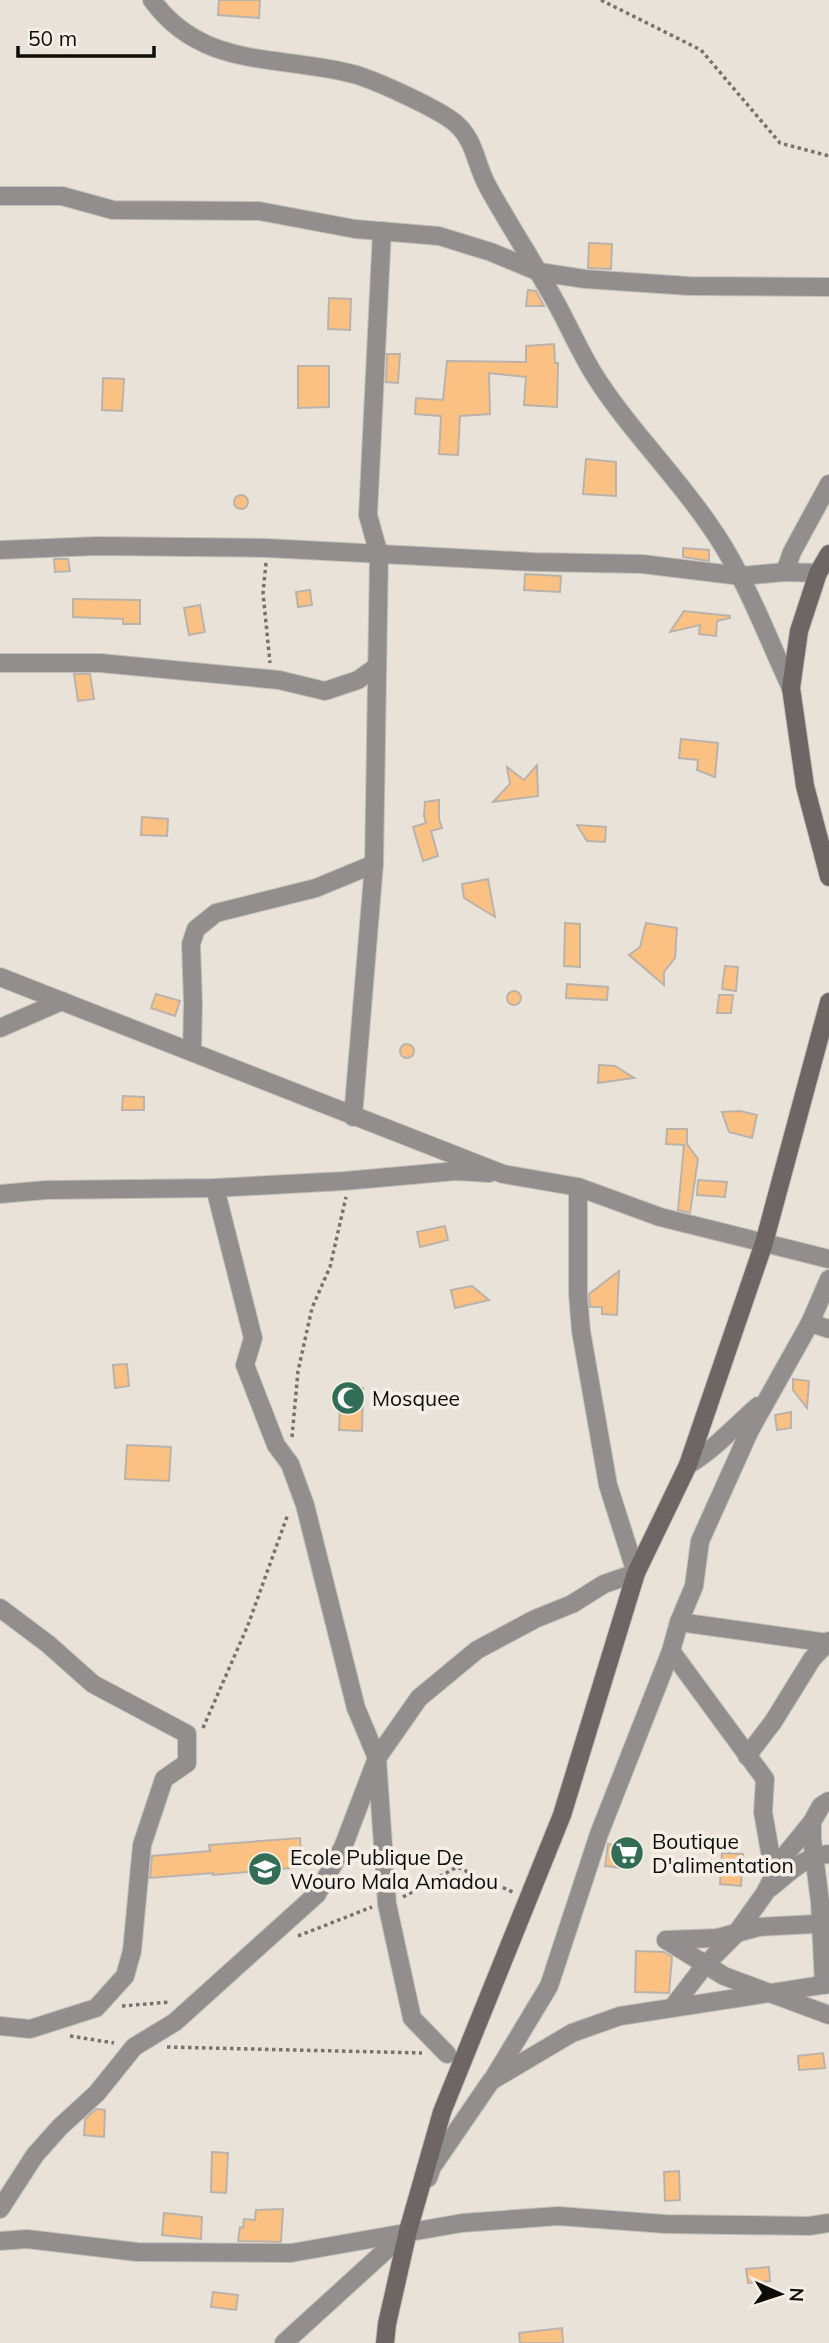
<svg xmlns="http://www.w3.org/2000/svg" width="829" height="2343" font-family="Mulish,sans-serif">
<style>
.building{fill:#fac183;stroke:#bab3ac;stroke-width:2}
.lines{fill:none;stroke-linecap:round;stroke-linejoin:round}
.minor-casing{stroke:#c5c0b8;stroke-width:20}
.secondary-casing{stroke:#c5c0b8;stroke-width:20}
.path{stroke:#76736d;stroke-width:3.5;stroke-dasharray:3.5 3.5;stroke-linecap:butt}
.minor{stroke:#938e8e;stroke-width:18}
.secondary{stroke:#6d6665;stroke-width:18}
.labels{text-anchor:middle;dominant-baseline:central;stroke-width:7;stroke-linejoin:round;paint-order:stroke}
.poi-label{font-size:21px;fill:#0d0c09;stroke:#f5efe7;text-anchor:start}
</style>
<rect width="100%" height="100%" fill="#e8e2d9"/>
<g class="building">
<polygon points="219,0 260,0 259,18 218,15"/>
<polygon points="589,243 612,244 611,269 588,268"/>
<polygon points="528,290 536,291 544,306 526,306"/>
<polygon points="329,298 351,299 350,330 328,329"/>
<polygon points="554,344 555,363 558,363 557,407 524,405 526,377 489,373 490,414 460,416 458,455 439,454 441,416 415,414 416,398 443,400 447,361 526,362 526,346"/>
<polygon points="387,354 400,354 398,383 386,382"/>
<polygon points="298,366 329,366 329,407 298,408"/>
<polygon points="103,378 124,379 122,411 102,410"/>
<polygon points="586,459 616,462 616,496 583,494"/>
<circle cx="241" cy="502" r="7"/>
<polygon points="683,548 709,550 709,561 683,557"/>
<polygon points="54,559 68,559 70,571 55,572"/>
<polygon points="525,574 561,576 560,592 524,590"/>
<polygon points="310,590 312,605 298,607 296,592"/>
<polygon points="73,599 140,600 140,624 123,624 123,619 73,617"/>
<polygon points="200,605 205,632 189,635 184,608"/>
<polygon points="684,611 730,616 730,618 717,621 716,636 699,634 700,625 670,632"/>
<polygon points="74,674 90,674 94,699 78,701"/>
<polygon points="681,739 718,743 715,777 697,770 698,760 679,758"/>
<polygon points="537,765 538,796 493,802 510,784 507,767 524,780"/>
<polygon points="439,800 439,819 442,828 431,831 438,856 423,861 413,827 426,823 424,816 425,802"/>
<polygon points="142,817 168,819 167,836 141,835"/>
<polygon points="577,825 606,827 605,842 587,841"/>
<polygon points="488,879 495,917 464,898 462,884"/>
<polygon points="565,923 580,924 580,967 564,966"/>
<polygon points="646,923 677,928 675,958 664,972 664,985 629,955 640,947"/>
<polygon points="725,966 738,967 736,991 722,989"/>
<polygon points="567,984 608,987 607,1000 566,998"/>
<circle cx="514" cy="998" r="7"/>
<polygon points="156,994 180,1001 175,1016 151,1008"/>
<polygon points="719,995 733,995 731,1013 717,1013"/>
<circle cx="407" cy="1051" r="7"/>
<polygon points="599,1065 615,1066 634,1078 598,1083"/>
<polygon points="123,1096 144,1097 144,1110 122,1110"/>
<polygon points="740,1111 757,1115 752,1138 729,1132 722,1112"/>
<polygon points="667,1129 687,1129 687,1144 698,1159 690,1213 678,1210 684,1145 666,1144"/>
<polygon points="698,1180 727,1182 725,1197 697,1195"/>
<polygon points="445,1226 448,1240 420,1247 417,1232"/>
<polygon points="619,1271 617,1315 602,1314 602,1307 590,1307 589,1294"/>
<polygon points="472,1286 489,1300 455,1308 451,1290"/>
<polygon points="127,1364 129,1386 115,1388 113,1365"/>
<polygon points="793,1379 809,1381 807,1408 793,1390"/>
<polygon points="341,1387 363,1388 362,1431 339,1430"/>
<polygon points="791,1412 791,1428 777,1430 775,1415"/>
<polygon points="127,1445 171,1447 169,1481 125,1479"/>
<polygon points="300,1838 302,1867 213,1875 213,1873 150,1878 152,1856 210,1851 209,1845"/>
<polygon points="608,1844 634,1848 631,1869 605,1866"/>
<polygon points="722,1853 743,1854 741,1886 720,1884"/>
<polygon points="636,1951 664,1952 672,1957 669,1993 635,1992"/>
<polygon points="823,2053 825,2068 799,2070 798,2056"/>
<polygon points="96,2109 105,2110 104,2137 84,2135 85,2119"/>
<polygon points="212,2152 228,2153 226,2193 211,2192"/>
<polygon points="679,2171 680,2200 665,2201 664,2172"/>
<polygon points="283,2209 281,2242 238,2241 240,2227 243,2228 244,2219 255,2220 256,2210"/>
<polygon points="164,2213 202,2217 201,2239 162,2235"/>
<polygon points="769,2267 770,2281 748,2283 746,2269"/>
<polygon points="213,2292 238,2295 236,2310 211,2307"/>
<polygon points="562,2328 563,2343 520,2343 519,2333"/>
</g>
<g class="lines">
<g class="minor-casing">
<g id="minor">
<path d="M152,0c50,69 125,55 197,73 23,5 87,35 105,49 22,18 21,42 34,65 21,38 46,76 67,114 14,25 25,51 40,75 33,52 78,96 113,147 36,50 57,109 83,165"/>
<polyline points="0,196 62,196 113,210 259,211 355,229 439,236 491,252 539,272 585,279 689,286 829,287"/>
<polyline points="0,550 97,546 267,548 534,562 642,564 741,576 785,572 818,573"/>
<polyline points="785,572 792,552 829,484"/>
<polyline points="0,663 100,663 279,680 325,691 358,680 376,667"/>
<polyline points="0,977 503,1174 578,1187 660,1217 829,1259"/>
<polyline points="0,1028 62,1001"/>
<polyline points="192,1051 193,1003 191,944 196,929 216,913 316,888 374,864"/>
<polyline points="353,1117 374,864 379,555 368,515 382,231"/>
<polyline points="215,1188 253,1338 245,1365 276,1445 290,1464 305,1505 356,1708 377,1758 387,1904 412,2018 447,2054"/>
<polyline points="0,1194 46,1190 215,1188 344,1181 456,1171 489,1173"/>
<polyline points="810,1323 829,1329"/>
<path d="M688,1465c27,-16 47,-39 70,-59"/>
<polyline points="0,1608 48,1644 93,1684 187,1734 187,1763 164,1779 142,1845 132,1951 125,1976 96,2008 30,2029 0,2026"/>
<polyline points="679,1622 829,1643"/>
<polyline points="747,1756 773,1722 812,1659 829,1641"/>
<polyline points="812,1822 812,1839 820,1902 824,1985"/>
<polyline points="774,1875 763,1812 765,1779 671,1651 679,1622 694,1586 700,1541 750,1430 810,1323 829,1279"/>
<path d="M770,1888c19,-15 34,-32 59,-34"/>
<polyline points="666,1940 724,1976 829,2015"/>
<polyline points="666,1940 717,1938 759,1927 814,1924 829,1921"/>
<polyline points="672,2008 705,1965 735,1935 765,1893 782,1859 812,1822 821,1806 829,1801"/>
<polyline points="493,2079 549,1986 599,1834 671,1651"/>
<polyline points="428,2178 432,2167 491,2081 572,2033 620,2016 829,1984"/>
<polyline points="0,2209 35,2155 60,2127 97,2093 134,2047 175,2022 317,1894 343,1847 377,1758 419,1698 477,1650 535,1619 572,1604 604,1584 636,1573 608,1485 581,1331 578,1294 578,1187"/>
<polyline points="0,2241 27,2239 137,2252 291,2253 462,2223 558,2216 665,2224 809,2226 829,2223"/>
<polyline points="284,2343 408,2230"/>
</g>
</g>
<g class="secondary-casing">
<g id="secondary">
<polyline points="829,554 818,573 799,631 791,688 805,786 829,877"/>
<polyline points="385,2343 387,2324 408,2231 442,2112 562,1815 636,1573 688,1465 764,1243 829,1002"/>
</g>
</g>
<g class="path">
<polyline points="601,0 701,50 780,143 829,156"/>
<polyline points="266,563 263,593 270,663"/>
<polyline points="292,1437 298,1371 312,1308 330,1267 346,1197"/>
<polyline points="203,1728 248,1625 288,1514"/>
<polyline points="403,1897 457,1867 515,1893"/>
<polyline points="298,1936 372,1907"/>
<polyline points="122,2006 170,2002"/>
<polyline points="70,2036 114,2043"/>
<polyline points="167,2047 422,2053"/>
</g>
<use href="#minor" class="minor"/>
<use href="#secondary" class="secondary"/>
</g>
<defs>
<g id="mosque-disc" transform="scale(1.75)"><circle r="9.5" fill="#326d56" stroke="#f5efe7"/><path d="M3.5-4.9A6 6 0 1 0 3.5 4.9A5 5 0 1 1 3.5-4.9Z" fill="#fff"/></g>
<g id="supermarket-disc" transform="scale(1.75)"><circle r="9.5" fill="#326d56" stroke="#f5efe7"/><path d="M-6-5.5h2.5l.6 2H6L4.5 2H-2.5L-4.4-4H-6ZM-1.5 3.2a1.3 1.3 0 1 0 .1 0ZM3 3.2a1.3 1.3 0 1 0 .1 0Z" fill="#fff"/></g>
<g id="school-disc" transform="scale(1.75)"><circle r="9.5" fill="#326d56" stroke="#f5efe7"/><path d="M0-5L7-2L0 1L-7-2ZM-4 1L0 2.5L4 1V4Q0 6-4 4Z" fill="#fff"/></g>
</defs>
<g fill-rule="evenodd">
<use href="#mosque-disc" x="348" y="1398"/>
<use href="#supermarket-disc" x="627" y="1853"/>
<use href="#school-disc" x="265" y="1869"/>
</g>
<g class="labels">
<g class="poi-label">
<text x="372" y="1398">Mosquee</text>
<text x="652" y="1841">Boutique<tspan x="652" dy="24">D'alimentation</tspan></text>
<text x="290" y="1857">Ecole Publique De<tspan x="290" dy="24">Wouro Mala Amadou</tspan></text>
</g>
</g>
<g transform="translate(780 2294) rotate(93)" stroke="#f5efe7" stroke-width="5" paint-order="stroke">
<path d="M0-5L12 26L0 18L-12 26Z" fill="#0d0c09"/>
<text y="-10" font-size="19" font-weight="bold" text-anchor="middle" fill="#0d0c09">N</text>
</g>
<path d="M18 46v10h136v-10" fill="none" stroke="#0d0c09" stroke-width="3.5"/>
<text x="28" y="46" font-size="21" fill="#0d0c09" stroke="#f5efe7" stroke-width="5" paint-order="stroke">50 m</text>
</svg>
